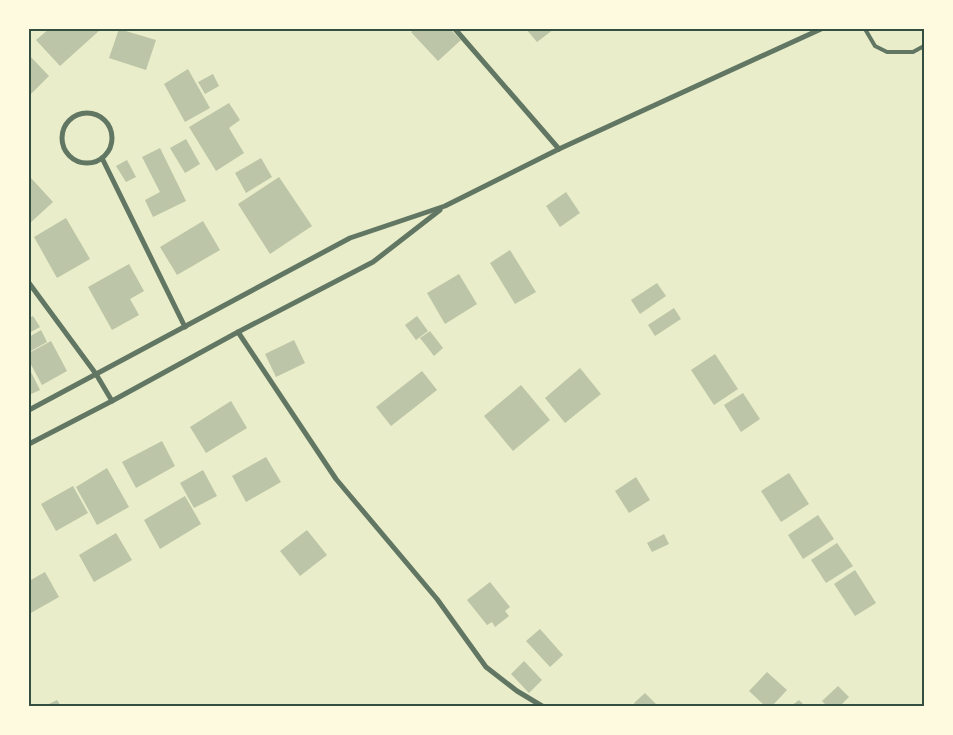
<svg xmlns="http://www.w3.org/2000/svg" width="953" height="735" font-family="Inter,sans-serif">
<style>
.building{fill:#bcc5a7}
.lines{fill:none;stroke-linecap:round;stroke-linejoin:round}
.service{stroke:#617663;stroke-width:4}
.minor{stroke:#617663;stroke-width:5}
.neatline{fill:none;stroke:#344e41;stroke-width:2}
</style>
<rect width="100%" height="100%" fill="#e9edc9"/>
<g class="building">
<polygon points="49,29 98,29 100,30 60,66 36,40"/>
<polygon points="119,29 156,40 146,70 109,58"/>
<polygon points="415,29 450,29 461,40 438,61 411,32"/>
<polygon points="526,29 554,29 537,42"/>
<polygon points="29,55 49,76 29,96"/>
<polygon points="188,69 210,108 185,122 164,84"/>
<polygon points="213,74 219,86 205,94 198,82"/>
<polygon points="229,103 240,120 229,128 244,153 216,171 189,127"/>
<polygon points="186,139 200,164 185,173 170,148"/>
<polygon points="160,148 186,201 153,217 145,200 160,192 142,157"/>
<polygon points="261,158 272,177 246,193 235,173"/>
<polygon points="127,160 136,177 126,182 116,166"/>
<polygon points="279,177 312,226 270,254 238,204"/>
<polygon points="31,178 53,202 29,224 29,180"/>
<polygon points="566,192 580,213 560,227 546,206"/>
<polygon points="66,218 90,259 57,278 34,237"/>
<polygon points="203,221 220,250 177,275 160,247"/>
<polygon points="510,250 536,292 515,304 490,263"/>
<polygon points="129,264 144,291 130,299 139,315 112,330 88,287"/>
<polygon points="459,274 477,304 445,324 427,293"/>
<polygon points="657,283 666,296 640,314 631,300"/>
<polygon points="674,308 681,319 655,336 648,325"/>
<polygon points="33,316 40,327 29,333 29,318"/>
<polygon points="417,316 428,331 416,340 405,325"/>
<polygon points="41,330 47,342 29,352 29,337"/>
<polygon points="430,331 443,348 434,356 420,338"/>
<polygon points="294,340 305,363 276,377 265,354"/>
<polygon points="51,341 67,371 42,385 29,361 29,353"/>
<polygon points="715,354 738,389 714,405 691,370"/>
<polygon points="29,368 40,390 29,395"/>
<polygon points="580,368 601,394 565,423 545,398"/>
<polygon points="422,371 437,390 391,426 376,407"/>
<polygon points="521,385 550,420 513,451 484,416"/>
<polygon points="743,393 760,419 741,432 724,405"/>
<polygon points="231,401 247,428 206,453 190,427"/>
<polygon points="162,441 175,466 136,488 122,462"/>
<polygon points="266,457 281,482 246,502 232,476"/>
<polygon points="107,468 129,507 97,525 76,487"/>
<polygon points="203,470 217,496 194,508 180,483"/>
<polygon points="789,473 809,504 781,522 761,491"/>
<polygon points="636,477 650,500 629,513 615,491"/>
<polygon points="73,486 88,513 56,531 41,504"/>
<polygon points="185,496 201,524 160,549 144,520"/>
<polygon points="818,515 834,539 803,559 788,535"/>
<polygon points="307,530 327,555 300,576 280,551"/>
<polygon points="116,533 132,560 94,582 79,555"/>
<polygon points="664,534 669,544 652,552 647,543"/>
<polygon points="837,543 853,566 826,583 811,560"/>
<polygon points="855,570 876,603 855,616 834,584"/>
<polygon points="45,572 59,597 29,614 29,581"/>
<polygon points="490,582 510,607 505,611 509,616 495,627 492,622 487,625 467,600"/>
<polygon points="540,629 563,655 550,667 526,641"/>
<polygon points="524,661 542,680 529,693 511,674"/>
<polygon points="767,672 787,690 772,706 765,706 749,691"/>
<polygon points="838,686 849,697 840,706 827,706 822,701"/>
<polygon points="645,693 658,706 636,706 634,703"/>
<polygon points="57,700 61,706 45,706"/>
<polygon points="799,700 805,706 791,706"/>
</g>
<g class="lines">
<polyline class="service" points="865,29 875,46 887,52 913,52 924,46"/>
<g class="minor">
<polyline points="455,29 559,149"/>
<circle cx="87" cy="138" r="25"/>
<polyline points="102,158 185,327"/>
<polyline points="29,283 96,374 112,401"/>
<polyline points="238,332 336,479 437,599 486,667 517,691 542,706"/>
<polyline points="29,410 350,238 445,206 559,149 821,29"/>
<polyline points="29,444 112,401 238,332 373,262 440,210"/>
</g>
</g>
<rect width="953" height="735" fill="none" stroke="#fefae0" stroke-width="60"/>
<rect x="30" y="30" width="893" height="675" class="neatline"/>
</svg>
